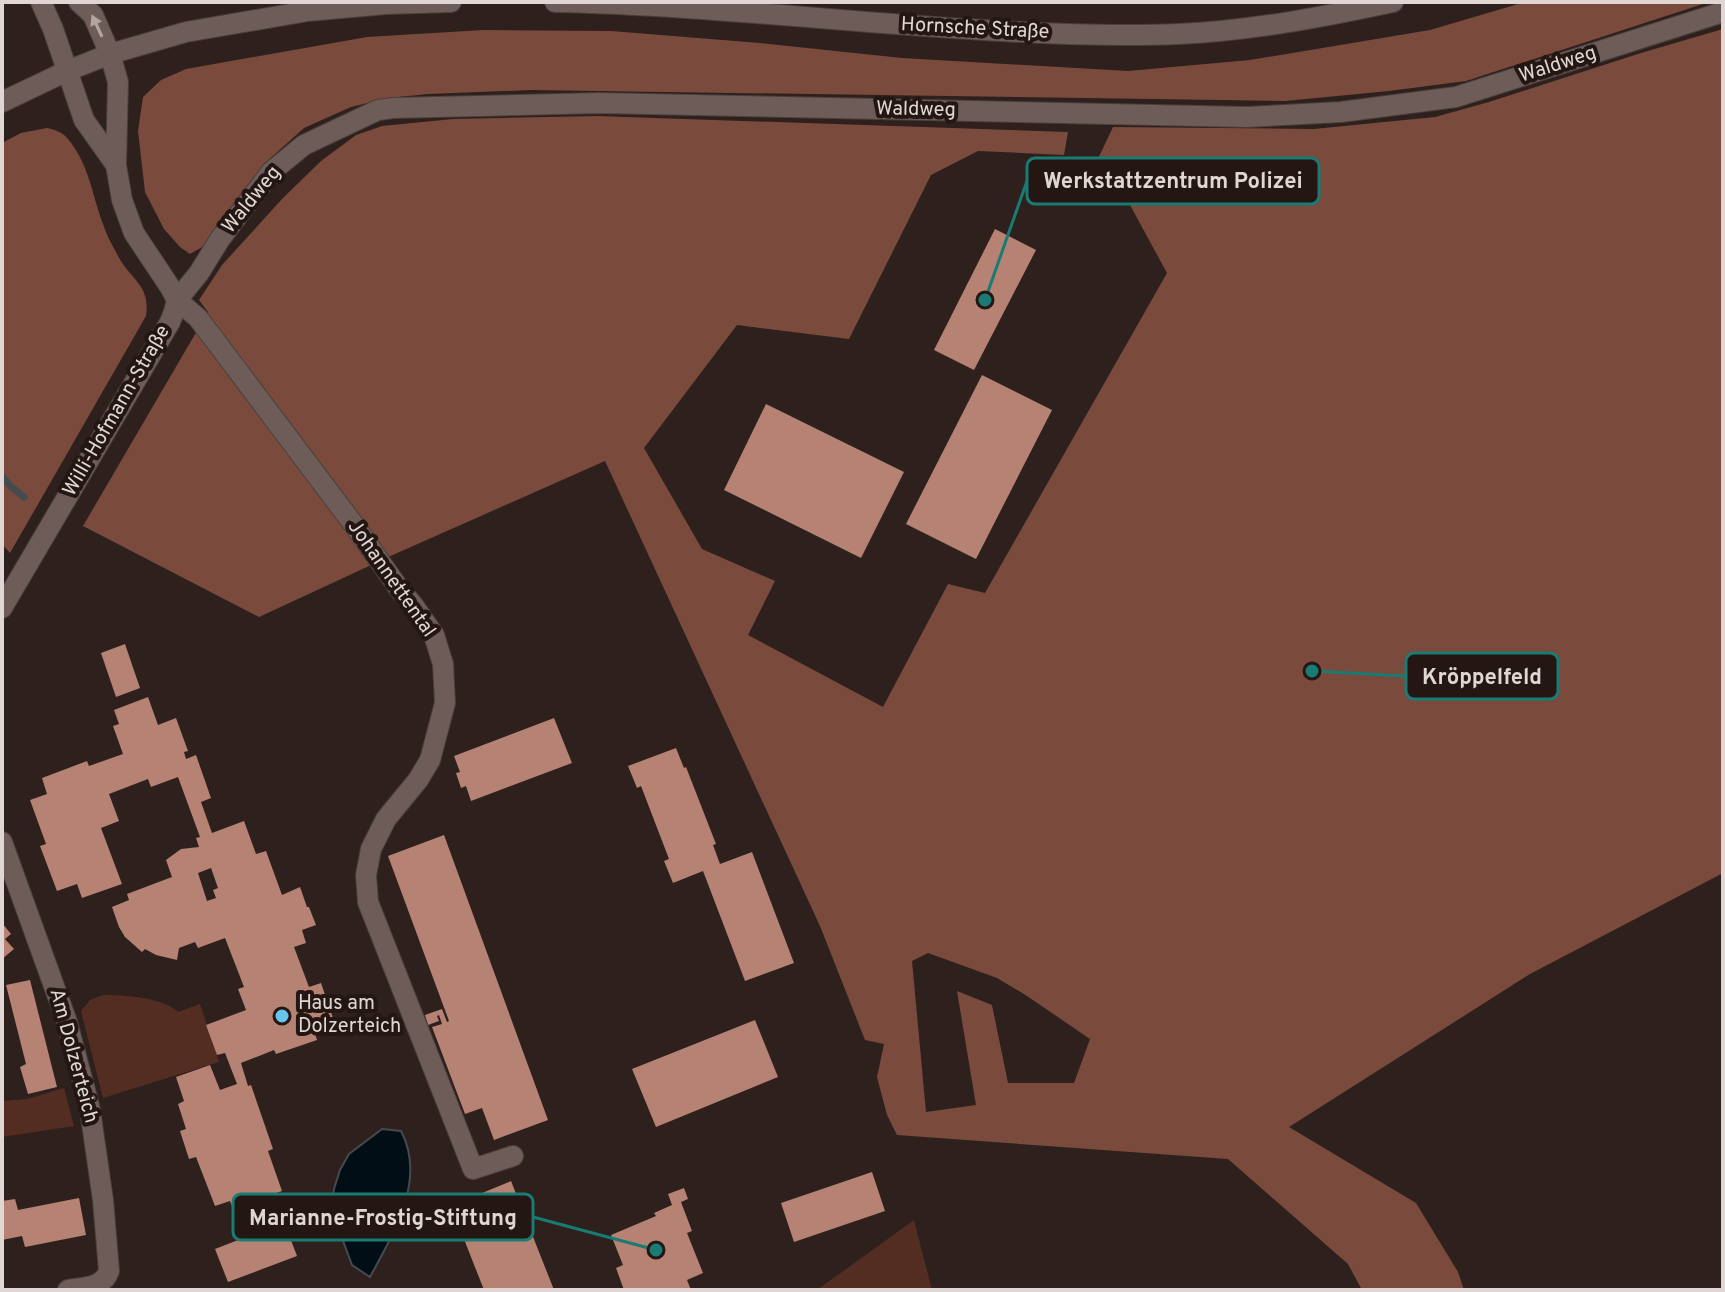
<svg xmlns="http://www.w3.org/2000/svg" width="1725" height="1292" font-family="Overpass,sans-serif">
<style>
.green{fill:#532d22}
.forest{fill:#7a4b3d;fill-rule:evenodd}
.water{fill:#010e15;stroke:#444a4e;stroke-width:2}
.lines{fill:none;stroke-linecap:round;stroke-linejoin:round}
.stream{stroke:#444a4e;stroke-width:7}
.building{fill:#b68273;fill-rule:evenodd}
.street-casing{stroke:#4a3f3c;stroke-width:22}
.secondary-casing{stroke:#4a3f3c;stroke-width:22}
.street{stroke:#6d5c58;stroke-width:20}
.secondary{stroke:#6d5c58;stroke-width:20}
.oneway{fill:#b2a6a2}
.poi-dot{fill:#67c4ef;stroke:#241713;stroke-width:3}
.labels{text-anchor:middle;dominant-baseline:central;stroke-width:8;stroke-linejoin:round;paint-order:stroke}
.street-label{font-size:20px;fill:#e0d7d4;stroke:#241713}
.poi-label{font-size:20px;fill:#e0d7d4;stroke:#241713;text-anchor:start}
.leader{fill:none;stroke:#197b73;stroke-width:3}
.callout-dot{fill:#197b73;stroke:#241713;stroke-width:3}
.callout{fill:#241713;stroke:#197b73;stroke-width:3}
.callout-label{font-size:22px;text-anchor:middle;font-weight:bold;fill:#e0d7d4}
</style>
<rect width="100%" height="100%" fill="#2e201c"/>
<g class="green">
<path d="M103,995c20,0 60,2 75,17l22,-8 19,58 -116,36 -22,-87 9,-11z"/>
<polygon points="64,1088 74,1126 2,1137 2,1101 27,1099"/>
<polygon points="914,1220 932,1290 817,1290"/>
</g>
<g class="forest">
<polygon points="1525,2 1709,2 1466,81 1389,91 1285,101 531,90 428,94 388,98 351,107 304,128 265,163 204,246 190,254 180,247 164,229 145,192 138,131 143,97 161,80 186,69 367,37 483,30 611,31 760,43 902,58 1128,71 1250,60 1430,30"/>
<path d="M1723,29v844l-193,101 -241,153 127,76 42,69 6,18h-102l-14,-26 -120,-105 -331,-24 -10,-20 -10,-38 7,-33 -19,-4 -45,-114 -215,-465 -210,93 -136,63 -176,-91 125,-214 -9,-12 23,-35 61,-67 38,-37 35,-26 26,-9 71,-7 145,-3 470,16 -4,23 -86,-4 -47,24 -82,164 -112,-14 -93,123 58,101 73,32 -27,54 135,72 65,-123 37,9 182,-320 -55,-101 -17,-7 18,-38 201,2 121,-12 54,-15 152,-49zM928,953l69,25 27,16 66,45 -16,44h-66l-16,-78 -35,-14 19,114 -50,7 -14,-151z"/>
<path d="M47,128c9,2 15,4 21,11 21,25 24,56 35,85 3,10 8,19 13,28 12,27 35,31 30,64l-136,237 -8,-9v-401l19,-10z"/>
</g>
<path class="water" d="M382,1129l19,2c26,49 -8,103 -31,146l-18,-12 -20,-54 2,-22 6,-19 9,-16z"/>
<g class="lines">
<polyline class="stream" points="2,476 10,486 24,497"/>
</g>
<g class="building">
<polygon points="995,229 1036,250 974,370 934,350"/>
<polygon points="982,375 1052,410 976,559 906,524"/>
<polygon points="766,404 904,472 861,558 724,490"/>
<polygon points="125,644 140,688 116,697 101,653"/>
<path d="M148,697l10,28 18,-7 12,33 -4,1 2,7 10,-4 15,43 -10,4 11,31 32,-12 12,33 10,-3 16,44 18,-8 7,20h2l7,18 -14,5 4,13 -12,4 15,40 12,-4 13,38 -21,6 4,13 -41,14 -2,-4 -33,13 7,23 3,-1 22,64 -5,2 14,40 -49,18 -3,-8 -15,5 -19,-49 -7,2 -9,-28 6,-2 -8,-25 6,-3 -8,-24 34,-12 10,25 17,-6 -12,-31 -8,2 -11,-30 40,-15 -8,-21 6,-2 -19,-49 -27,10 -3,-6 -16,6 -2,12 -21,-5 -11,-6 -3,3 -17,-15 -6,-10 -7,-20 17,-7 -2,-6 45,-17 -6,-17 15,-11 18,-2 -3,-9 4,-1 -22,-60 -27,10 -3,-8 -39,15 10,27 -18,7 21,56 -40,14 -5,-14 -20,7 -17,-45 6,-2 -16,-44 17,-6 -5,-16 45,-17 2,5 34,-12 -10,-28 6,-2 -5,-14zM211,868l7,20 -5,2 3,8 -9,3 -9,-28z"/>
<polygon points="554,718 572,763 471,801 466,786 461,788 456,773 460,772 454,756"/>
<polygon points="676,748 684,768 686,767 716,844 713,845 720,864 752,852 794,963 745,981 703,871 673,883 664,861 669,859 641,786 637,788 628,766"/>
<polygon points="444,835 548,1120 494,1140 482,1108 465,1114 432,1027 442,1024 439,1015 437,1016 439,1021 428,1025 425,1015 442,1009 447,1022 449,1021 388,856"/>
<polygon points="2,923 11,934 5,939 14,949 2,959"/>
<polygon points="30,980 57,1087 28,1094 20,1067 26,1064 6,985"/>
<polygon points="755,1020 778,1077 656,1127 632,1069"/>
<polygon points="872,1172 885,1211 794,1242 781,1203"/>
<polygon points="511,1181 554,1290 484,1290 451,1206"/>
<polygon points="684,1188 688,1199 681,1202 692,1231 687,1233 703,1273 687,1280 691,1290 624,1290 616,1268 623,1265 611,1235 656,1216 654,1213 672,1205 668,1194"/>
<polygon points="79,1198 86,1235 25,1247 22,1236 2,1240 2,1201 15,1199 18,1210"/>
<polygon points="284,1222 297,1256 228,1282 215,1249"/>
</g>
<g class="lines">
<g class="street-casing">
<g id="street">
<polyline points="41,2 53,29 84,120 116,165"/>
<polyline points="2,608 170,322 174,312 177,300 170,287 134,233 122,200 116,165 118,82 110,54 93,15 79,2"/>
<path d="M2,842l65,180 18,68 5,20 13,90 6,71c-6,17 -25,16 -41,19"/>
<polyline points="513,1156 473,1169 368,902 366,875 371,849 386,819 418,780 430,760 445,703 443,664 434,635 413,605 400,590 357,529 198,318 177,300 199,273 220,239 271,172 304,145 378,110 393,108 599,103 1247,117 1341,112 1456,97 1723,12"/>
</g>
</g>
<g class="secondary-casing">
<g id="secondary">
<path d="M555,2c144,3 286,20 429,28 65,4 129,7 194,4 72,-3 145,-17 215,-32"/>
<polyline points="2,102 67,71 110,54 186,32 308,11 386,4 451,2"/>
</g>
</g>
<use href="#street" class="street"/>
<use href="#secondary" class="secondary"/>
</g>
<defs><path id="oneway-solid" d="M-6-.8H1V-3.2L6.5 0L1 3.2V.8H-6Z" transform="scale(2)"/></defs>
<use class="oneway" href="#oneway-solid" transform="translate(97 26) rotate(-115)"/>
<circle class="poi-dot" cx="282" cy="1016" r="8"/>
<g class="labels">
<g class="street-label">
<text transform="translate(975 29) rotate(3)">Hornsche Straße</text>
<text transform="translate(1558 65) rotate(-18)">Waldweg</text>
<text transform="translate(916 110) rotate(1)">Waldweg</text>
<text transform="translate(252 200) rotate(-51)">Waldweg</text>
<text transform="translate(117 411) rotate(-60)">Willi-Hofmann-Straße</text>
<text transform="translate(391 579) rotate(55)">Johannettental</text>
<text transform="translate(73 1056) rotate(75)">Am Dolzerteich</text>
</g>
<g class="poi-label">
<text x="298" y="1004">Haus am<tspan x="298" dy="23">Dolzerteich</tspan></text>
</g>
</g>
<path class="leader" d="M985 300L1027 181M1312 671L1406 676M656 1250L533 1217"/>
<g class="callout-dot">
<circle cx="985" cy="300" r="8"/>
<circle cx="1312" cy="671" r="8"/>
<circle cx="656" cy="1250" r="8"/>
</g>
<g class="callout">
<rect x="1027" y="158" width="292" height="46" rx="8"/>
<rect x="1406" y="653" width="152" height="46" rx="8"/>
<rect x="233" y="1194" width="300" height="46" rx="8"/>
</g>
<g class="callout-label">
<text x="1173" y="188">Werkstattzentrum Polizei</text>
<text x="1482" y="684">Kröppelfeld</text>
<text x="383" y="1225">Marianne-Frostig-Stiftung</text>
</g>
<rect width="1725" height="1292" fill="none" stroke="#e0d7d4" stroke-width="8"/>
</svg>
